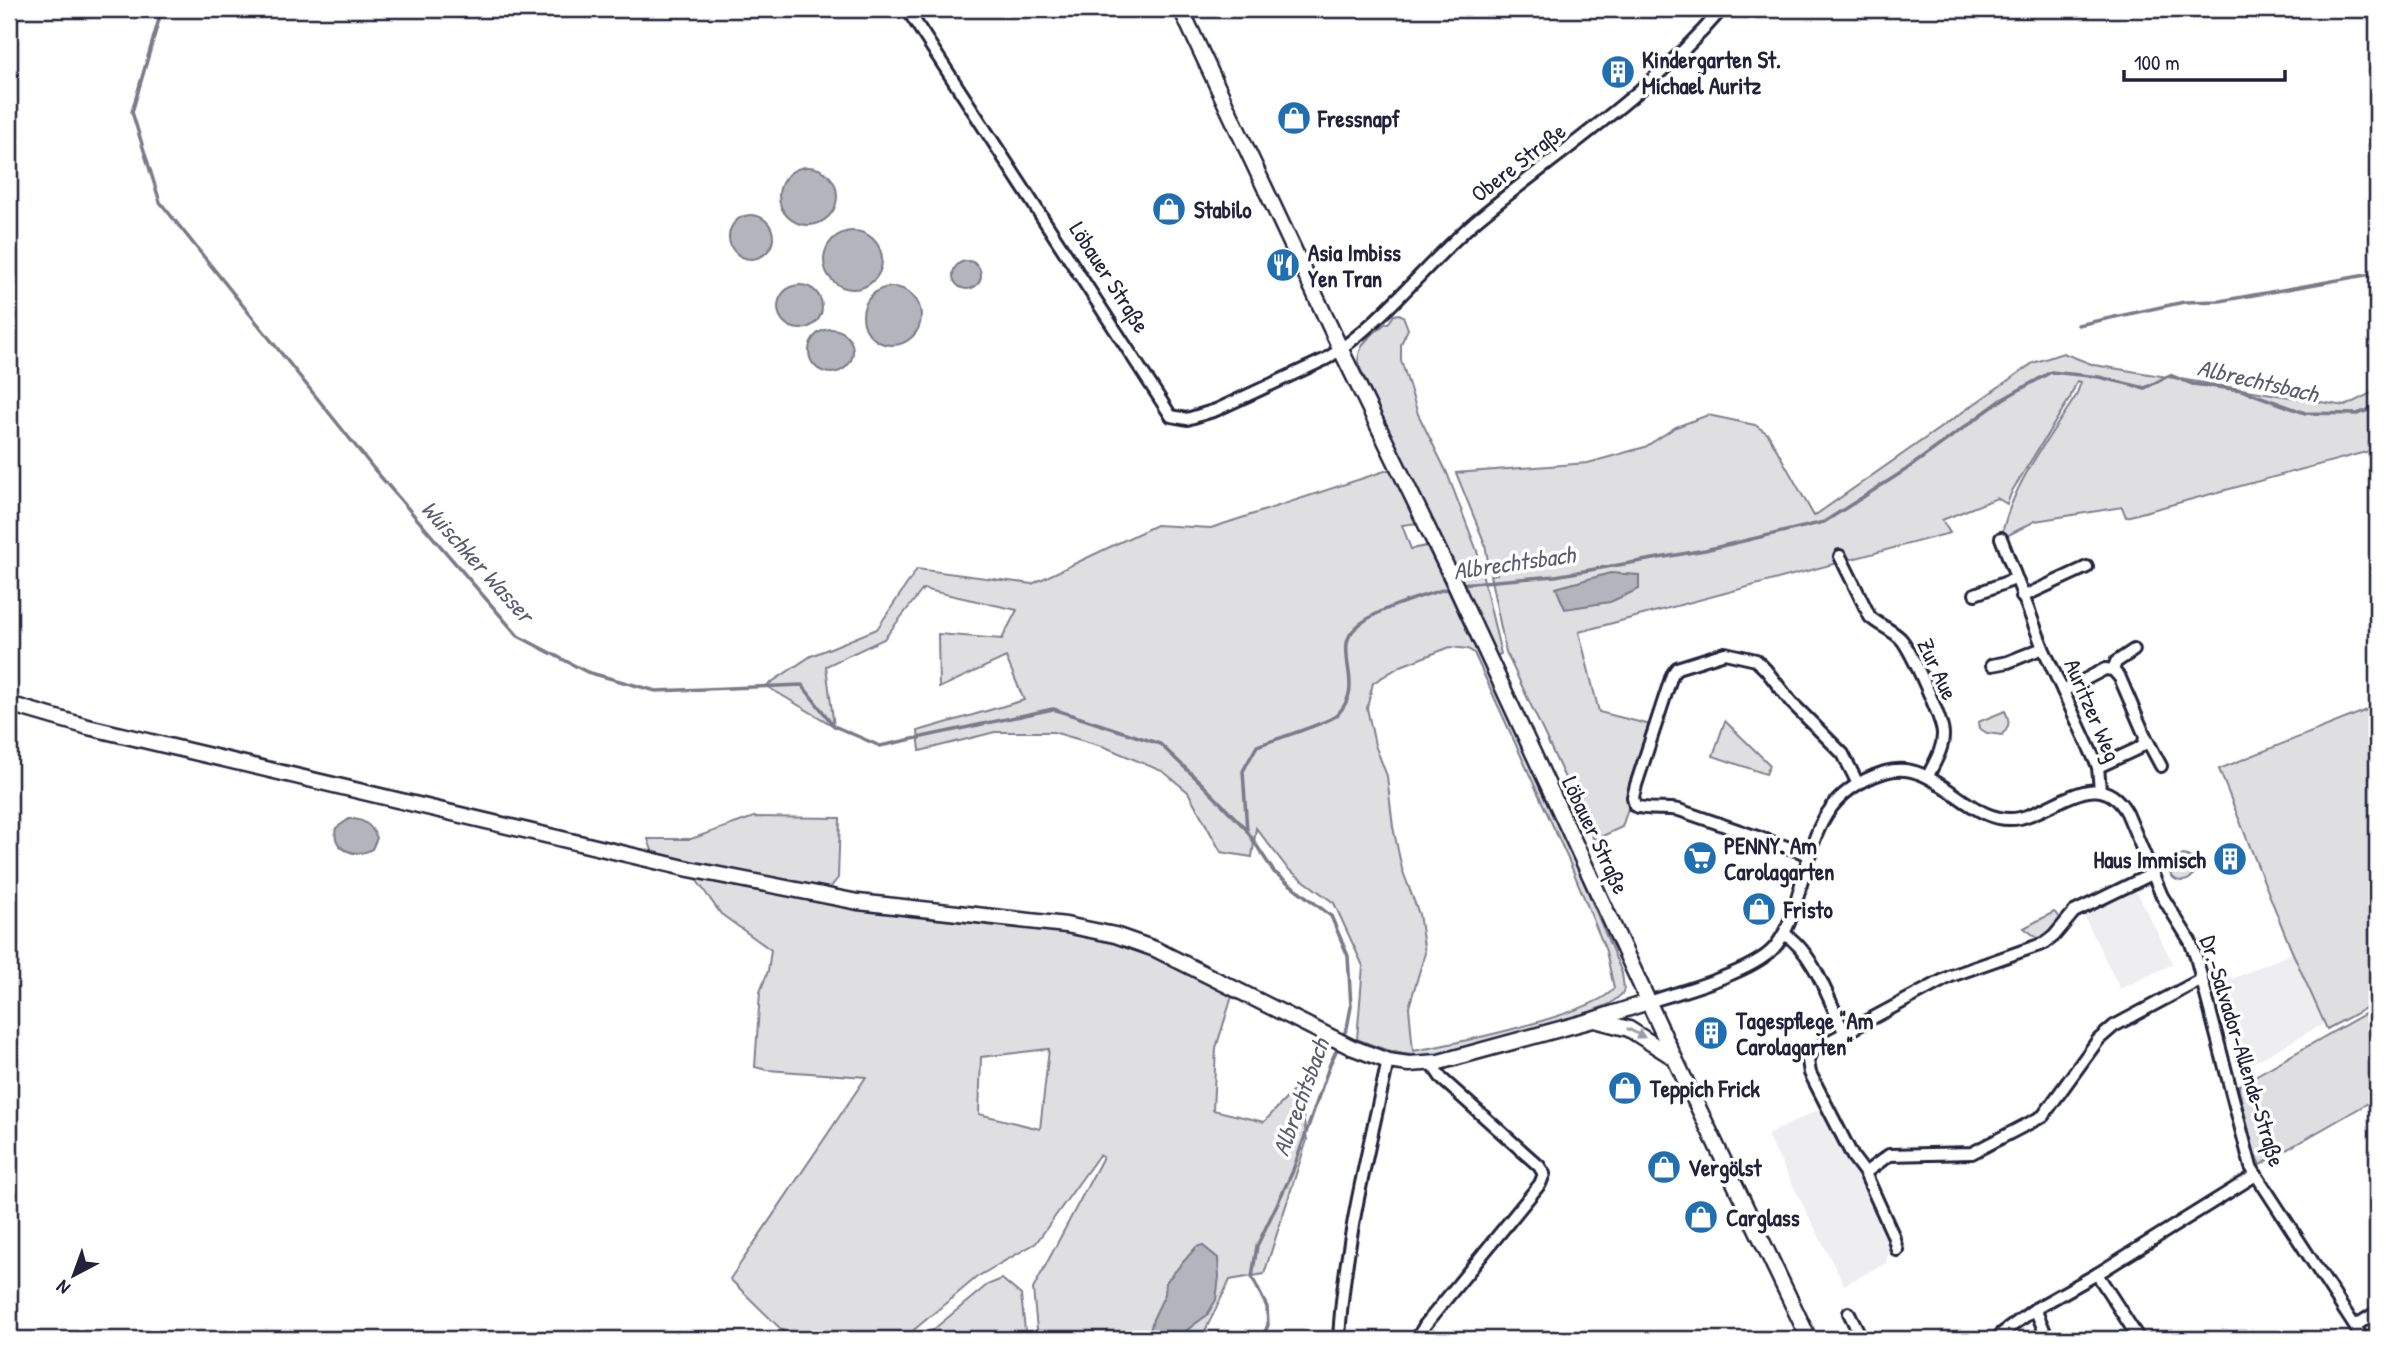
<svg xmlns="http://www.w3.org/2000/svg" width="2386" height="1348" font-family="'Patrick Hand',sans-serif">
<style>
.built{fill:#eeeef1}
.green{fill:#dfdfe2;stroke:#80808e;stroke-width:2;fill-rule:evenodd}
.water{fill:#b4b4bc;stroke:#7a7a88;stroke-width:2}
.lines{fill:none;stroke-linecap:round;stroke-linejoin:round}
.stream{stroke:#7a7a88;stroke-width:3.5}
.minor-casing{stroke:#22223b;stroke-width:16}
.major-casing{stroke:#22223b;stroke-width:19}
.minor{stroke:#fff;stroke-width:10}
.major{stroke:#fff;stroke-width:14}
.oneway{fill:#9c9ca7}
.labels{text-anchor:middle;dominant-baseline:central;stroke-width:7;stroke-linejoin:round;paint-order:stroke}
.poi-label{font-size:23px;font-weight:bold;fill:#22223b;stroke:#fff;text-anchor:start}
.street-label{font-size:23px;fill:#22223b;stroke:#fff}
.water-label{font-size:24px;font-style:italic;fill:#5c5c6f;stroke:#fff}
</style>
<rect width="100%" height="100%" fill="#fff"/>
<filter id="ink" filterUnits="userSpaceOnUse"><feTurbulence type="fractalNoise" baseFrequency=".0143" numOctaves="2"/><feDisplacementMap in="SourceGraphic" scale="14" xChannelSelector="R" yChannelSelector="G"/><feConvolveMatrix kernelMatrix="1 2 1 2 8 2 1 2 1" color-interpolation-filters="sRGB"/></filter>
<g filter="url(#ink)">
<g class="built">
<polygon points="2134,886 2173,964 2120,989 2082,912"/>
<polygon points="2292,953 2323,1024 2242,1069 2210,984 2230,976 2232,979"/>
<polygon points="1824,1107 1891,1239 1886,1263 1844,1285 1767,1135"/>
</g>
<g class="green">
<path d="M1399,314l4,2 5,13 -7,15v16l17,54 29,59 30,78 24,103 -7,3 -135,-291c-4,-21 13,-31 27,-43l2,1 6,-9z"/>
<path d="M2063,353l31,12 251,41 32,-16v59l-251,68 -4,-10 -87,14 -30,16 -3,-3c11,-51 46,-94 74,-138l5,-14 -4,-1 -7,17 -58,93 -5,13 -10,-6 -55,22 8,13 -371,99 20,80 56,14 -33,101 -28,13 -88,-188 -16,-77 8,-1 -8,-1 -5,-29 -29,-71 132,-10 57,-16 31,-20 32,-12 47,10 13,9 46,82 219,-153z"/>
<path d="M1391,469l27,54 -16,2 9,24 16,-3 138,292 57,135 2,16 -2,5 -12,10 -36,14 -142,38c-28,0 -49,-6 -75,-17l6,-73 -29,-63 -46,-34 -32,-41 -4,29 -31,-5 -33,-60 -24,-20 -59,-25 -52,-15h-58l-75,19 -2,-20 106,-31 -18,-43 -67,31 -1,-54 64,5 15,-29 -94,-21 -39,50 -58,27 8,60 -68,-40 45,-30 66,-27 40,-60 115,15 124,-59 55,3zM1450,647l18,2 6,4 95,208 37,90 8,37c-15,25 -168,58 -201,63l-4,-44 16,-54 -6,-39 -17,-45 -9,-42 -6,-51 -12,-31 -8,-37 6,-25 28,-17z"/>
<polygon points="2377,706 2377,1002 2327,1029 2291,949 2219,769"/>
<path d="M2005,711c5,10 5,16 -3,24l-15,-2 -8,-5 -1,-6z"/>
<polygon points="1725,721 1770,765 1766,774 1713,756"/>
<polygon points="754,817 840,818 838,878 830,888 782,883 654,856 648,839 691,839"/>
<circle cx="2182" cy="868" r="13"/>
<path d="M695,878l140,27 141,14 122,16 50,16 85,42 -17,55 -3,62 51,12 34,-36 9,54 -43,134 -34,6 -29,59h-163l-5,-50 70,-132 -4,-2 -63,88 -59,34 -74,62h-112l-61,-60 136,-202 -99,-7 -12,-3 5,-75 8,-21 3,-21 -50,-36zM1049,1049l-9,80 -61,-15 2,-57z"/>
<polygon points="2054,912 2062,919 2055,930 2040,940 2024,928"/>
<polygon points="2377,1007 2377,1098 2260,1165 2254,1152 2239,1090 2239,1085"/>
<polygon points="1002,1279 1021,1295 1026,1339 922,1339 987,1285"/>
</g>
<g class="water">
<circle cx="808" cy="196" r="29"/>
<circle cx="751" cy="237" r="22"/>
<circle cx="853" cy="260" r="29"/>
<circle cx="967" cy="275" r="14"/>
<circle cx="800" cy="307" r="22"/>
<circle cx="892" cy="316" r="29"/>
<circle cx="831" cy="351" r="22"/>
<polygon points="1610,573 1639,575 1639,589 1610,602 1565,609 1556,588"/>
<path d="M349,819c13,-1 23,6 28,19l-5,11c-16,10 -41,1 -36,-21z"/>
<polygon points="1202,1245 1218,1258 1219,1277 1216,1300 1207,1315 1175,1339 1152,1339 1149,1335 1153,1319 1165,1294 1166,1282 1196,1247"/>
</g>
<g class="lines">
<g class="stream">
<polyline points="162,9 132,112 160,202 374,469 518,636 587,672 656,691 802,685 834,726 880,746 1053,709 1160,744 1199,781 1247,830"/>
<polyline points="2078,325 2184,302 2220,301 2377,273"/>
<polyline points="1460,584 1555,576 1705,550 1824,522 1907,469 2003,399 2051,372 2099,377 2145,388 2170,375 2192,384 2242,390 2305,413 2357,414 2377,407"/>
<path d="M1342,1038l5,-10 4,-21 -3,-51 -17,-40 -57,-44 -27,-41 -4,-60 14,-25c15,-6 72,-23 80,-31 24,-26 7,-44 10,-72 4,-30 81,-48 105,-56"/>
<polyline points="1262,1339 1268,1325 1267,1307 1252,1277 1257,1246 1292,1173 1330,1064 1339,1045"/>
</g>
<g class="minor-casing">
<g id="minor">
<path d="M907,9l264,407 16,3 29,-9 110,-51c59,-38 100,-96 153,-141 84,-69 171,-125 243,-209"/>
<polyline points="2001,538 2043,648 2098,767 2100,790"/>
<path d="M1840,556l30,61c10,9 21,12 31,22 9,10 43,83 42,96 0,15 -9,28 -15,41"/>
<polyline points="1975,594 2015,579"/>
<polyline points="2022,597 2087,567"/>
<polyline points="1992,665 2008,662 2043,648"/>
<polyline points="2113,670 2116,662 2134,650"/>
<polyline points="2063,691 2105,669 2113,670 2120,678 2145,736 2144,744 2137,749 2098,767"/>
<polyline points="2145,736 2161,766"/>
<path d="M1810,855l-131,-45c-15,-3 -29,1 -44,-4l-2,-9 3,-12 36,-110 5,-7 48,-15 31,7 10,10 25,32 52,52 15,30"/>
<path d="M1784,934c29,16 46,69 60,98"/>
<path d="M1648,1002c33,-10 105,-30 126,-54 13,-15 19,-35 24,-53 16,-57 23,-103 87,-123 52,-16 84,57 135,46 38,-9 80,-54 107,-5l35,83 28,45 6,16 55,210 112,172"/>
<polyline points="1865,1173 1853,1157 1810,1073 1808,1061 1813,1050 1951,976 2045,943 2054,936 2074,912 2152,874"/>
<polyline points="1897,1250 1893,1235 1865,1173 1889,1155 1972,1153 2043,1116 2098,1040 2114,1026 2202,979"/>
<polyline points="2097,1274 2139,1339"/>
<polyline points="1849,1313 1862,1339"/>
<polyline points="2355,1326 2377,1312"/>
<path d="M1339,1339c5,-94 29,-187 49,-278"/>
<polyline points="1417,1339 1425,1325 1540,1184 1544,1174 1539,1166 1442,1079 1431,1063"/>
<polyline points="2004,1339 2001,1334 2035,1309"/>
<polyline points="2048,1339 2035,1309 2097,1274 2256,1175"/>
</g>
</g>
<g class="major-casing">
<g id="major">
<polyline points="1181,9 1341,350 1452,578 1674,1057 1809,1339"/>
<polyline points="9,704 88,727 689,869 858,902 1066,925 1115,935 1155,949 1351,1047 1388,1061 1409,1064 1439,1062 1593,1020 1648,1002"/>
<polyline points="1595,1020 1629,1029 1673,1057"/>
</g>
</g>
<use href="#minor" class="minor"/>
<use href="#major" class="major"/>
</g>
<defs><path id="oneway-solid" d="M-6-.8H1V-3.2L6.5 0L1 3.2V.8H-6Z" transform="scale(1.75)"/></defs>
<use class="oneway" href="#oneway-solid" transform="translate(1636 1033) rotate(27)"/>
</g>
<defs>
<g id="building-disc" transform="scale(1.75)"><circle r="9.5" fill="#1f6fb2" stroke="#fff"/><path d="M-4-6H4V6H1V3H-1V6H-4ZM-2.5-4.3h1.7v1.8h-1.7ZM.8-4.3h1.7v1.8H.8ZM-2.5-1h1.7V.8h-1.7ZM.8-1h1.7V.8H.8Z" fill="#fff"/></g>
<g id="shop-disc" transform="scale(1.75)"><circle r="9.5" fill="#1f6fb2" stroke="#fff"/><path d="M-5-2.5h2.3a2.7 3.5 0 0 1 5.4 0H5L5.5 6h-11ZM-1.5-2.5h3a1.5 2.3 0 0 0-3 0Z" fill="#fff"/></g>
<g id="restaurant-disc" transform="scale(1.75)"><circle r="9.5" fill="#1f6fb2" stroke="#fff"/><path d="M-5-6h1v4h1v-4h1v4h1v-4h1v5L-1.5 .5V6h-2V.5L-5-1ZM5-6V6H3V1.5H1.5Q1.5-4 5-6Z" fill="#fff"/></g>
<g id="supermarket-disc" transform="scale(1.75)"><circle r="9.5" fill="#1f6fb2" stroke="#fff"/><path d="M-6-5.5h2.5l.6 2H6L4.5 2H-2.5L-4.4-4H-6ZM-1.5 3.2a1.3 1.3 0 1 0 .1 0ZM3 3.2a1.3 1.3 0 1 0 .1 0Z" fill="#fff"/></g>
</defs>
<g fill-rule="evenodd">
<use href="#building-disc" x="1618" y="72"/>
<use href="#shop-disc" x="1294" y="118"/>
<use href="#shop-disc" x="1169" y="209"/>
<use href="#restaurant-disc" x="1283" y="265"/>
<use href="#supermarket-disc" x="1700" y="858"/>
<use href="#building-disc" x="2230" y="859"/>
<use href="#shop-disc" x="1759" y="909"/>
<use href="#building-disc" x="1711" y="1033"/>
<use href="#shop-disc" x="1625" y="1088"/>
<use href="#shop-disc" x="1664" y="1167"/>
<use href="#shop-disc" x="1701" y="1217"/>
</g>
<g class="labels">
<g class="poi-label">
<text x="1642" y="59">Kindergarten St.<tspan x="1642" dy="26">Michael Auritz</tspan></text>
<text x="1318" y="118">Fressnapf</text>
<text x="1194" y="209">Stabilo</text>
<text x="1308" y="252">Asia Imbiss<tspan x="1308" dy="26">Yen Tran</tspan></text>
<text x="1724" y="845">PENNY. Am<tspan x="1724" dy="26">Carolagarten</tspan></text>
<text x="2206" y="859" text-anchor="end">Haus Immisch</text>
<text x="1784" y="909">Fristo</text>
<text x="1736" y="1020">Tagespflege "Am<tspan x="1736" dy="26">Carolagarten"</tspan></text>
<text x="1650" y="1088">Teppich Frick</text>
<text x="1688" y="1167">Vergölst</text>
<text x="1726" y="1217">Carglass</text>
</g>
<g class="street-label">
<text transform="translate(1518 162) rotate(-38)">Obere Straße</text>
<text transform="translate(1110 277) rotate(57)">Löbauer Straße</text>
<text transform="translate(1938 669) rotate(65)">Zur Aue</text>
<text transform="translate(2093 710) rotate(67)">Auritzer Weg</text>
<text transform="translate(1596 835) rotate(65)">Löbauer Straße</text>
<text transform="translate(2243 1051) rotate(73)">Dr.-Salvador-Allende-Straße</text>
</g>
<g class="water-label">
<text transform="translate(2258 380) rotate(13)">Albrechtsbach</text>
<text transform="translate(478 561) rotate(48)">Wuischker Wasser</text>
<text transform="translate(1514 562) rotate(-8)">Albrechtsbach</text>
<text transform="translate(1300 1097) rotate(-70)">Albrechtsbach</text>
</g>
</g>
<rect width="2386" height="1348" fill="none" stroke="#fff" stroke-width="35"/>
<rect x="18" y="18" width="2351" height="1313" fill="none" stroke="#22223b" stroke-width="2.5" filter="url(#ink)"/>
<g transform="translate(74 1275) rotate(221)" stroke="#ffffff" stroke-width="5" paint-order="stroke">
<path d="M0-5L12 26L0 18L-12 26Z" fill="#22223b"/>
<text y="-10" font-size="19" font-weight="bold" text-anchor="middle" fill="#22223b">N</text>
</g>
<path d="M2124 70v10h161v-10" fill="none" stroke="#22223b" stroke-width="3.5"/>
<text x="2134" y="70" font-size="21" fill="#22223b" stroke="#ffffff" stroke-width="5" paint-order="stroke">100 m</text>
</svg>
